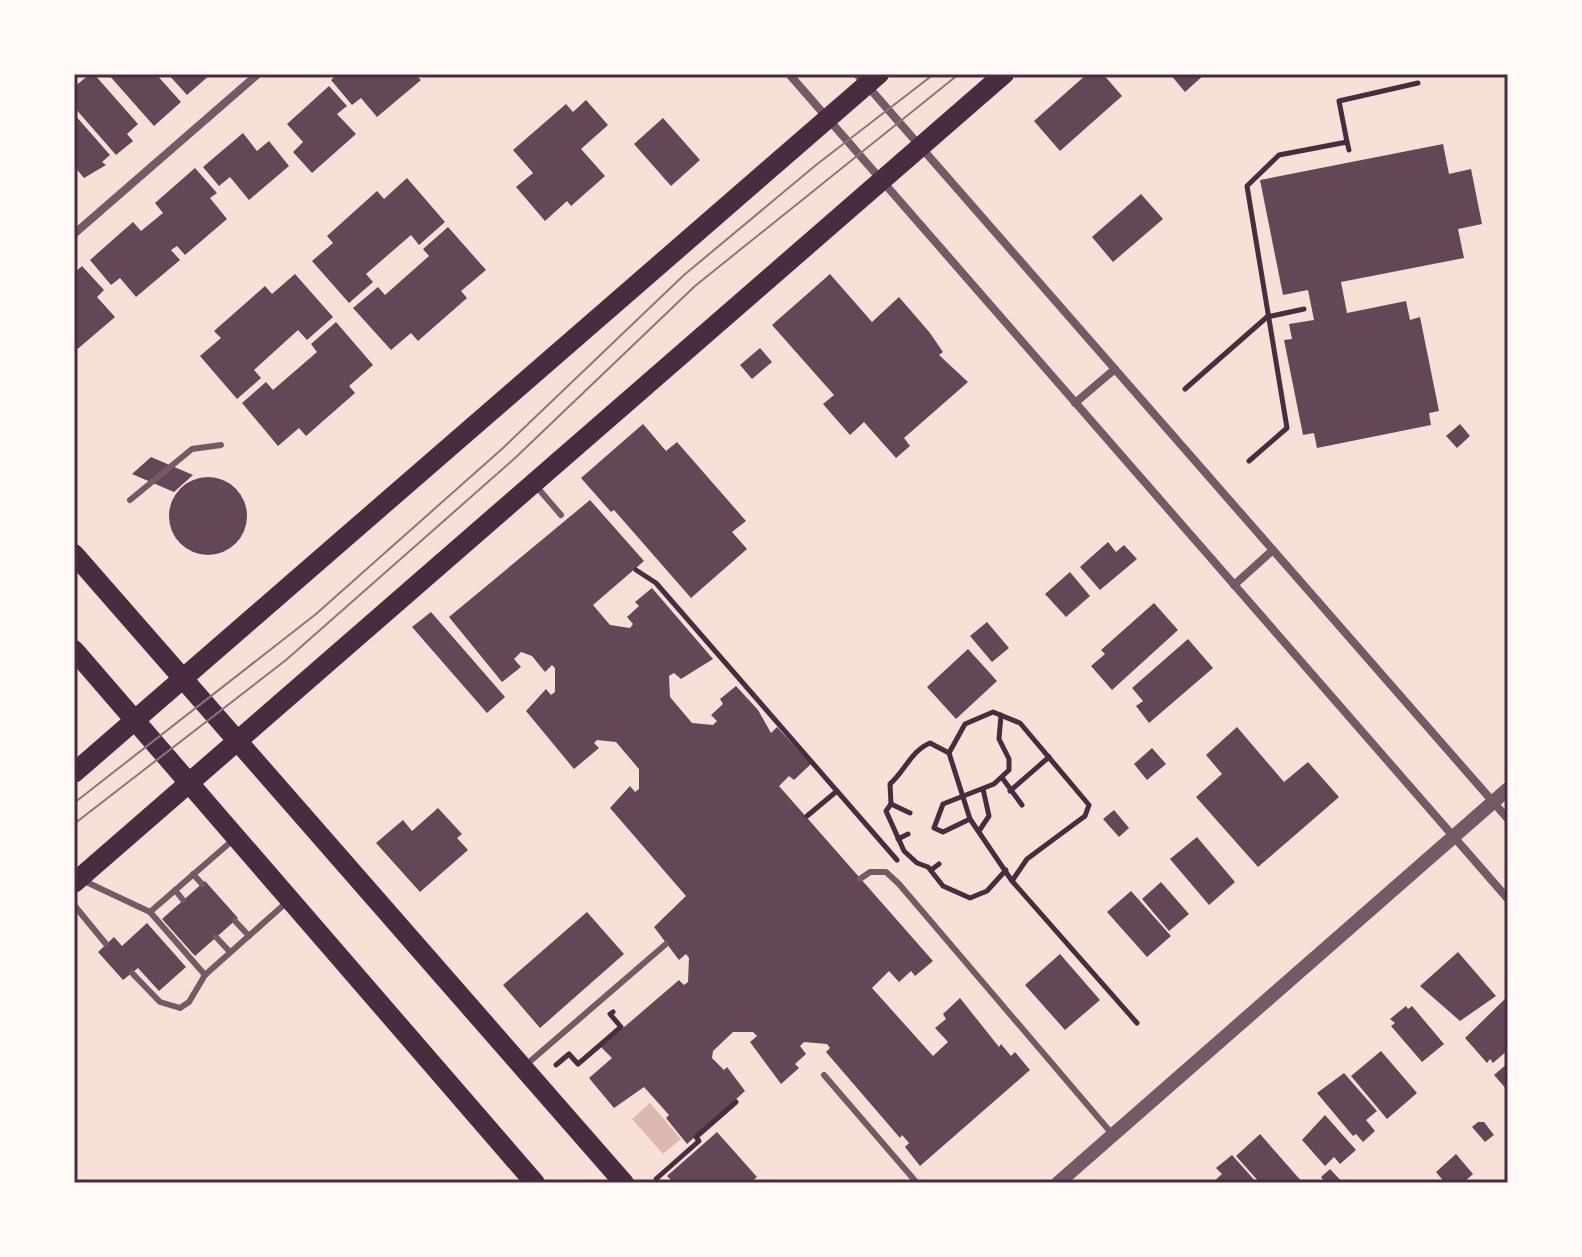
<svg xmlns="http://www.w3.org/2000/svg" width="1582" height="1257" font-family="Inter,sans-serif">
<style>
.water{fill:#dcb8b0}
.building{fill:#644757}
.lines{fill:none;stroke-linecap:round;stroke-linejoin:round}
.path{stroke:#4a2c40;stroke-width:5}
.service{stroke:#755966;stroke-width:6}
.minor{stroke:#755966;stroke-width:8}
.tertiary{stroke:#755966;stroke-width:14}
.primary{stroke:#4a2c40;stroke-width:20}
.tram{stroke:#8f747c;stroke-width:2}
.neatline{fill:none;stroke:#4a2c40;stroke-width:3}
</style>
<rect width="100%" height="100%" fill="#f7e1d7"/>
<polygon class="water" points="650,1103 681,1139 663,1154 632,1119"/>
<g class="building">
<polygon points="90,74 94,74 138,124 127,134 133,141 116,155 74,107 74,87"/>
<polygon points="108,74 156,74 181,102 154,126"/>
<polygon points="168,74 211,74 187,95"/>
<polygon points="337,74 415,74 421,80 377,117 361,98 352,105 331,80"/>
<polygon points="1087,74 1103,74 1122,96 1060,151 1034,121"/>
<polygon points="1170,74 1205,74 1185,92"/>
<polygon points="329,86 347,106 337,114 356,134 312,173 293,152 303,142 287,124"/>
<polygon points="586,100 608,125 581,149 605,176 571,206 567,201 545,221 516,187 533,173 513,150 566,104 573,112"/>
<polygon points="74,114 110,155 102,162 106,165 84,178 74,166"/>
<polygon points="663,118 700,160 671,186 634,144"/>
<polygon points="243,133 257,151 269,141 289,166 249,200 230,177 219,186 203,167"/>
<polygon points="1443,144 1449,174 1471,169 1482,224 1458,229 1464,258 1341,282 1347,313 1406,301 1410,320 1420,317 1439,411 1429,413 1431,425 1317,448 1314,433 1303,435 1284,340 1292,339 1289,324 1314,320 1308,290 1283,295 1260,180"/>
<polygon points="195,168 217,193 210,198 227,219 185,255 177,246 171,250 180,260 136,297 120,278 111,285 90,260 133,222 141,231 163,213 155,203"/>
<polygon points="407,178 445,222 419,245 411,235 366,274 373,282 349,303 312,261 333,243 327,236 377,191 384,199"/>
<polygon points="1141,194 1163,219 1113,262 1092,237"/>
<polygon points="448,227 486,270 461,291 467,298 418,341 411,333 391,350 353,308 378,287 385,295 429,256 423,249"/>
<polygon points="82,266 104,290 97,297 115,317 74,352 74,273"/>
<polygon points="295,274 333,317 307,340 298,330 254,370 261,378 237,399 200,356 221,338 214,331 265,286 272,294"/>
<polygon points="830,274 872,322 899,297 930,333 943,352 939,355 968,382 904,438 910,446 896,458 864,422 850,435 823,404 834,395 772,325"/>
<polygon points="336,322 373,365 349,386 355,393 306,436 299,428 278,446 242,403 266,382 273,390 317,352 311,344"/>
<polygon points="760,348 772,362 752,379 740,365"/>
<polygon points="643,424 666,451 677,442 746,521 732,532 747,549 691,598 614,510 611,512 581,478"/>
<polygon points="1460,424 1470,436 1457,448 1446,436"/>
<polygon points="151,457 193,475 174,492 132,474"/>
<circle cx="208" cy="516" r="39"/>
<polygon points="590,500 644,561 593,605 610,625 630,628 633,624 627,617 639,606 635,602 652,588 713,659 681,679 674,673 669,676 670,697 692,723 713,725 717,721 711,715 723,704 720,699 736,686 758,710 771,733 777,727 811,764 794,780 789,776 779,786 933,961 915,976 911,971 899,982 889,971 872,988 933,1056 948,1042 935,1028 946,1019 943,1014 960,998 999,1047 1001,1044 1011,1056 1015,1052 1030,1070 920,1166 905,1147 909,1143 902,1135 900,1138 826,1052 830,1048 827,1044 804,1042 800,1046 806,1054 795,1064 799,1068 781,1084 750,1042 757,1036 753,1032 733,1032 713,1051 712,1058 724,1070 727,1067 745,1091 687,1144 666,1118 669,1115 644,1087 614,1108 589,1078 612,1058 601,1047 679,980 684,985 688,982 689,958 686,954 679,960 654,927 686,896 610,808 630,786 635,792 639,789 639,769 616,742 597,740 594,743 599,748 574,769 526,711 546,689 551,695 555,692 555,668 552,665 545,672 532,656 521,652 514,659 521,667 502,682 449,617"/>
<polygon points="1108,542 1116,552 1124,545 1137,559 1100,590 1080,567"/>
<polygon points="1070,572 1090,596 1066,617 1045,594"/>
<polygon points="1154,603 1178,630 1112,690 1091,666 1105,654 1101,650"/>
<polygon points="431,612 505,697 487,713 412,627"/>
<polygon points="987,622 1009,648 992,662 970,636"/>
<polygon points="1188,639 1213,668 1149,723 1136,706 1143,701 1132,688"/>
<polygon points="968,649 997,681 956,719 927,687"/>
<polygon points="1237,727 1284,782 1308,762 1339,797 1258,867 1196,797 1222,774 1206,755"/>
<polygon points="1152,748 1166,764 1147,780 1134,764"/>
<polygon points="438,808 462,834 457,838 468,850 420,892 376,843 403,820 412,831"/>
<polygon points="1114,810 1129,828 1119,837 1103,819"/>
<polygon points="1197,837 1235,882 1209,905 1170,859"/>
<polygon points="205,881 238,918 195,956 162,919"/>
<polygon points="1161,882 1189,914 1169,931 1142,899"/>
<polygon points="1131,891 1171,936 1147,957 1107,912"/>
<polygon points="587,912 624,954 540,1028 503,985"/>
<polygon points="147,923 186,967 159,991 138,968 123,980 98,952 114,937 122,946"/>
<polygon points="1458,952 1496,996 1460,1021 1420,986"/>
<polygon points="1060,954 1100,1000 1065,1030 1025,985"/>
<polygon points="1508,996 1508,1050 1493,1063 1490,1059 1487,1063 1465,1038"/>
<polygon points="1406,1006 1408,1009 1412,1006 1444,1044 1422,1062 1391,1026 1395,1023 1390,1019"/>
<polygon points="1381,1051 1417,1093 1387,1119 1351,1076"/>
<polygon points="1508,1063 1508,1091 1494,1075"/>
<polygon points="1344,1073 1377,1111 1366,1120 1375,1131 1363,1142 1356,1134 1353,1136 1317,1093"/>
<polygon points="1325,1115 1356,1150 1340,1164 1334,1157 1325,1166 1302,1140"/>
<polygon points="1478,1122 1484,1122 1494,1135 1485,1142 1472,1127"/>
<polygon points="717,1132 757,1177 750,1183 674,1183 667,1176"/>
<polygon points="1260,1134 1303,1183 1260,1183 1236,1156"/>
<polygon points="1456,1154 1473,1174 1463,1183 1445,1183 1436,1172"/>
<polygon points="1232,1155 1257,1183 1212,1183 1222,1174 1216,1168"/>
<polygon points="1330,1169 1343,1183 1326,1183 1321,1177"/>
</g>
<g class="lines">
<g class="path">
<polyline points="1347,142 1339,101 1418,83"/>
<polyline points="1185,389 1267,317 1304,309"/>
<polyline points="1249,461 1287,428 1247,186 1279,155 1347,142 1349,150"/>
<polyline points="636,570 656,583 897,860"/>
<polyline points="1003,779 1022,805"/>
<polyline points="1010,791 1049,757"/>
<path d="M891,804l-1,-20c15,-13 21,-33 40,-41l19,10"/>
<polyline points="910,813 891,804 886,811 904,851 917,863 928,867 943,886 970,898 987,891 1006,870"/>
<polyline points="807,816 837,791"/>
<polyline points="970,819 943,832 934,828 943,804 994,784 1009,770 1009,759 999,739 1001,715"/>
<polyline points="979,831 989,816 983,789"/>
<polyline points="898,839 908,834"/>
<polyline points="931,870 939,864"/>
<polyline points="1012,881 1027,859 1085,816 1089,805 1020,723 993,712 965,724 949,753 970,819 1012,881 1137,1023"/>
<polyline points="556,1065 569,1054 578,1064 621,1027 610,1014 613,1012"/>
<polyline points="656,1179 699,1141 696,1137 736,1102"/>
</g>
<g class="service">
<polyline points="536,486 561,515"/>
<polyline points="130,500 192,449 221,445"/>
<polyline points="193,874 202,884"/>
<polyline points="860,879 870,872 886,872 899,884 1113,1135"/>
<polyline points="82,880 150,912 233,840"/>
<polyline points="175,890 183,900"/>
<polyline points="74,905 106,944"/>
<polyline points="150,912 205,975 287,902"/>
<polyline points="235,921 249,936"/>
<polyline points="216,937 230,952"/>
<polyline points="132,973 160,1002 180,1008 189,1002 205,975"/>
<polyline points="527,1064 666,944"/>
<polyline points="824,1075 917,1183"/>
</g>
<g class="minor">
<polyline points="789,74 1508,899"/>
<polyline points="857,74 1508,819"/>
<polyline points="74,234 258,74"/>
<polyline points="1075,403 1115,369"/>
<polyline points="1234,585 1273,550"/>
</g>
<polyline class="tertiary" points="1058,1183 1508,789"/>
<g class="primary">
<polyline points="74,554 624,1183"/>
<polyline points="74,650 535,1183"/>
<polyline points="74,773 879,74"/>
<polyline points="74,883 1004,74"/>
</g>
<g class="tram">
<polyline points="74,803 316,614 503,448 684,275 816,165 934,74"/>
<polyline points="74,824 286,660 514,459 695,286 959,74"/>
</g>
</g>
<rect width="1582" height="1257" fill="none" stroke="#fffaf5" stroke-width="152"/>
<rect x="76" y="76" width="1430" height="1105" class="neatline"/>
</svg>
